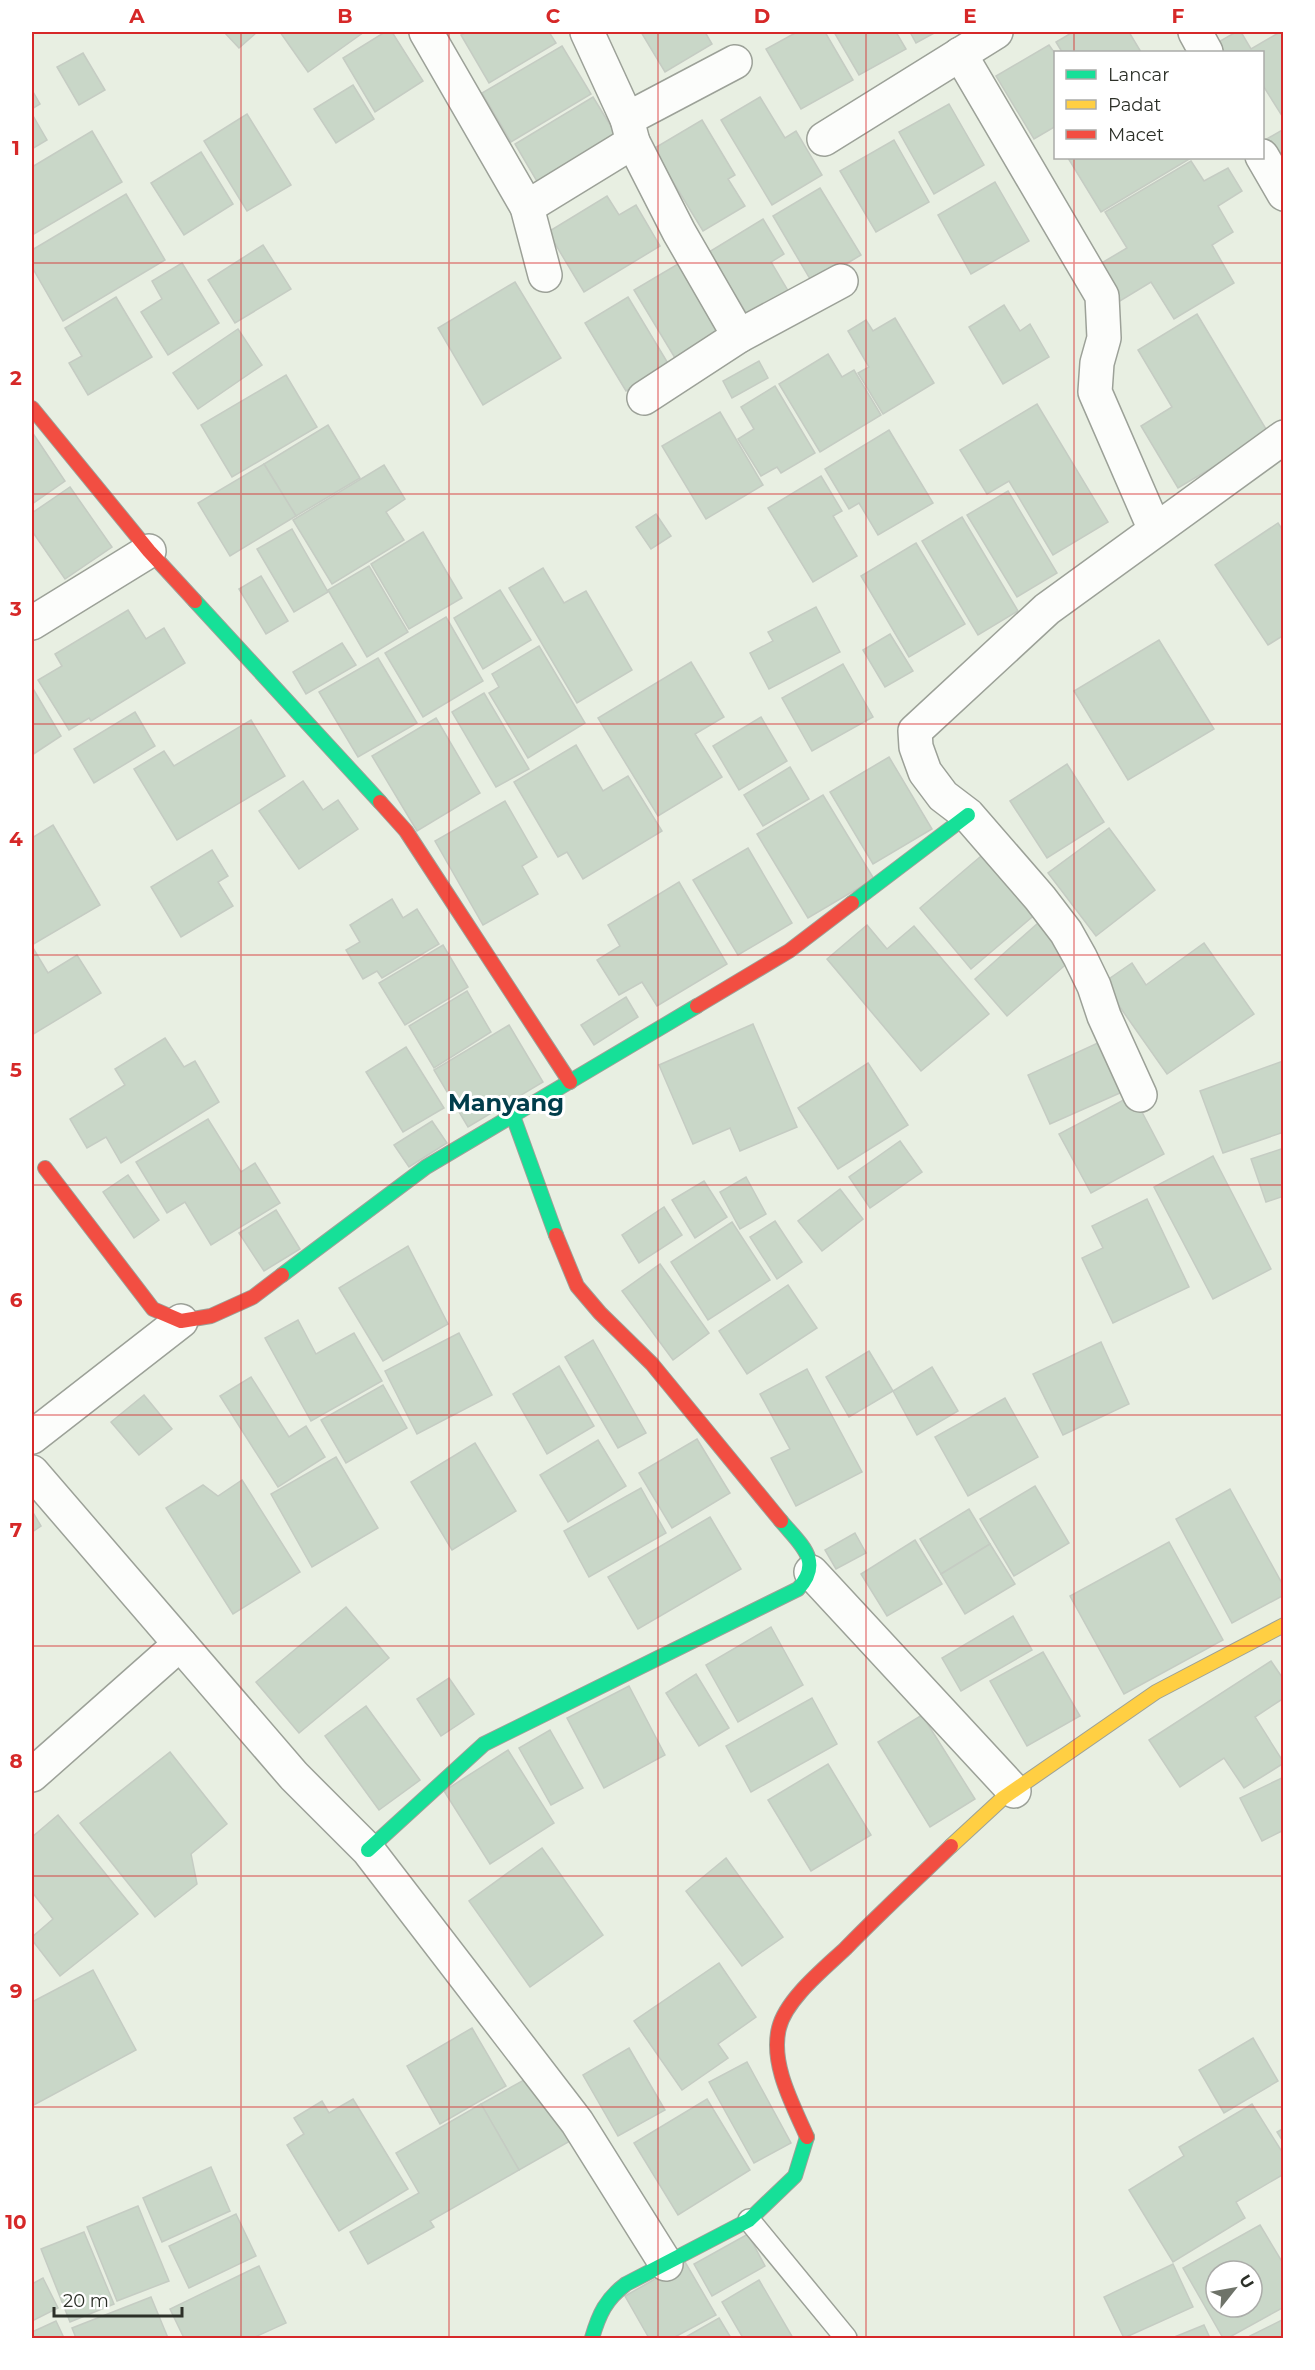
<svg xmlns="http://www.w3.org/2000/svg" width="1315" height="2370" font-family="Montserrat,sans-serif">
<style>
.building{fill:#c9d7c8;stroke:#c5ccc3;stroke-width:1.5;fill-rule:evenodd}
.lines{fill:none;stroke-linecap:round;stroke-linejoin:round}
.lane-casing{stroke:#9ca198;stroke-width:24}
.street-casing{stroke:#9ca198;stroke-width:36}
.fast-casing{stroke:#9ca198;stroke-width:16}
.slow-casing{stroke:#9ca198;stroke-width:16}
.jam-casing{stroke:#9ca198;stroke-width:16}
.lane{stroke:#fcfdfb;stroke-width:21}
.street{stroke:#fcfdfb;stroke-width:33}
.fast{stroke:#16e098;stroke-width:14}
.slow{stroke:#ffcf43;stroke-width:14}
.jam{stroke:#f24e42;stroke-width:14}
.grid{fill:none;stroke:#d62828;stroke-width:1.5;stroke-opacity:0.55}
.labels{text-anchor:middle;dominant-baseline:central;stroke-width:6;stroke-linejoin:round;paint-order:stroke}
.quarter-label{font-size:24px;font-weight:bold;fill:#013d4b;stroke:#fff}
.neatline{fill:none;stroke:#d62828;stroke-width:2}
.grid-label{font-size:20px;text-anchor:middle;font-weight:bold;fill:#d62828}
</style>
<rect width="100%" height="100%" fill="#e8efe2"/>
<g class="building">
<polygon points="224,32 257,32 239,48"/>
<polygon points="280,32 364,32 308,72"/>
<polygon points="385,32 392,32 423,81 375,112 343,58"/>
<polygon points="467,32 549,32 556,43 489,83 461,35"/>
<polygon points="641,32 705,32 712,44 665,72"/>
<polygon points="797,32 825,32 853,80 801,109 766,49"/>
<polygon points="834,32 896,32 906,49 859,75"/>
<polygon points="910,32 936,32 916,43"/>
<polygon points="1073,32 1129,32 1141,52 1062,52 1056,42"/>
<polygon points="1236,32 1241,32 1251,49 1280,32 1284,32 1284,119 1262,84 1262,52 1210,52 1208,48"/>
<polygon points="1049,45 1056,55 1056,126 1034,139 996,76"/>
<polygon points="562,46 591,94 511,142 482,93"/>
<polygon points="83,53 105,90 79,105 57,67"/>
<polygon points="353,85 374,119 336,143 314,109"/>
<polygon points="32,90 40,104 32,109"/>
<polygon points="593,97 617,136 538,183 515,144"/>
<polygon points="760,97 785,138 796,131 822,175 772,205 721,120"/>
<polygon points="949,104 984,165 934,194 899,132"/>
<polygon points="32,114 47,140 32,149"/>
<polygon points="247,114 291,185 247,211 204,141"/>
<polygon points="702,120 735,175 728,179 745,206 703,231 653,149"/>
<polygon points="1284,129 1284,170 1265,140"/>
<polygon points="92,131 122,182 34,234 32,230 32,167"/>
<polygon points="894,140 929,202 876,232 840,171"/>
<polygon points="201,152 233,204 184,235 151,183"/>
<polygon points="1068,158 1191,158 1101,212"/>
<polygon points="1191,161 1204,181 1228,168 1242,191 1218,206 1233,232 1212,245 1234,283 1174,319 1151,282 1115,304 1093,268 1127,248 1105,212"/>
<polygon points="995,182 1029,241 971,274 938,215"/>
<polygon points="820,188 861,255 813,284 773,216"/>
<polygon points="126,194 165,260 63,321 32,267 32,250"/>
<polygon points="607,196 619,215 636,205 660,246 584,292 548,232"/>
<polygon points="763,219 784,254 771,262 790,294 750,319 709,252"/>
<polygon points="263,245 291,289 235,323 208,280"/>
<polygon points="683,261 727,333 678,363 634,290"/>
<polygon points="182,263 219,323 168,355 141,312 162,299 152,281"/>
<polygon points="515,282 561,358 483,405 438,328"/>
<polygon points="116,297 152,357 88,395 69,363 82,356 65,328"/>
<polygon points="628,297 669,365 626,391 585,323"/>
<polygon points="1004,305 1020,331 1030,324 1049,357 1003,384 969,327"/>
<polygon points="1197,314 1269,434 1178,488 1141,426 1172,407 1138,350"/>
<polygon points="895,318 934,383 883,414 858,373 869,367 848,331 866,320 873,331"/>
<polygon points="238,329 262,365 198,409 173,373"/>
<polygon points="828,354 842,377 854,370 881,415 820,452 779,384"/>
<polygon points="759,361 768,378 732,398 723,381"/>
<polygon points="286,375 317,427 232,477 201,425"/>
<polygon points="775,386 815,453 781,473 777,467 761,476 738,439 754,429 741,407"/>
<polygon points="1037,404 1108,522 1053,555 1009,481 987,494 960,450"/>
<polygon points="720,412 763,485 706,519 662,446"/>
<polygon points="328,425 360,478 296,516 264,464"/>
<polygon points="889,430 933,503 878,535 859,503 849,509 825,469"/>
<polygon points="32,432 65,481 32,504"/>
<polygon points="264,464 296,516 230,556 198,503"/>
<polygon points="384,465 405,499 386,512 404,540 332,584 293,520"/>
<polygon points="821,476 842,511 833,516 857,556 813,582 768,508"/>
<polygon points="70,487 112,547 65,579 32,531 32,513"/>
<polygon points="1008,491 1057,573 1017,597 967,515"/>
<polygon points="656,514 671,536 651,549 636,527"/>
<polygon points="962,517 1018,611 978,635 922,541"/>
<polygon points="1278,523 1284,532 1284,635 1268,645 1215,565"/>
<polygon points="292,529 328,592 294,612 257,549"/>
<polygon points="423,532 462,598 409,629 371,564"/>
<polygon points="916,543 965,624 909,657 861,576"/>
<polygon points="369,566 408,632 367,657 328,590"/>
<polygon points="543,568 564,603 586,591 632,670 577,703 509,588"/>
<polygon points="261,576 288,621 266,634 239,589"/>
<polygon points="500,590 531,640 483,669 454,618"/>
<polygon points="816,607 840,652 769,689 750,653 773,641 768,632"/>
<polygon points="128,610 146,639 164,628 185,663 91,721 89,718 69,730 38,680 62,666 55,654"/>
<polygon points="446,617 483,681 423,717 385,653"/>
<polygon points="890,634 913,671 885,687 863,650"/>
<polygon points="1159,640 1214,729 1128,780 1074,691"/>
<polygon points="342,643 356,665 306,694 293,672"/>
<polygon points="539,646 585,723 528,758 489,693 499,687 492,674"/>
<polygon points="378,658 417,723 358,757 319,692"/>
<polygon points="691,662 724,717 695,734 722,777 658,816 598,718"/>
<polygon points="843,664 873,717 812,751 782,698"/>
<polygon points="32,687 61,736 32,755"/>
<polygon points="484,693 529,769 496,787 452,712"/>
<polygon points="135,712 155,746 94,783 74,749"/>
<polygon points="761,717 787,761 739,790 713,746"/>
<polygon points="436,718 480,793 417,831 372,756"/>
<polygon points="251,720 285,776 177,840 134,769 164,751 174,766"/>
<polygon points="576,745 603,791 628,776 662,831 583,879 567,852 558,857 514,782"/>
<polygon points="889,757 932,829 873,864 830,792"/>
<polygon points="1067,764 1104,822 1047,858 1010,801"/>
<polygon points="790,767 809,799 763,826 744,795"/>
<polygon points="303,781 323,810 338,800 358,829 299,869 259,811"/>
<polygon points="823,795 874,879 808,918 757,834"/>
<polygon points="505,801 537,857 522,866 538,894 483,925 435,841"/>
<polygon points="53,825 100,905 32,945 32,838"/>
<polygon points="1109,828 1155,890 1096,936 1048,873"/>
<polygon points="748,848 792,923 738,955 693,880"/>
<polygon points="212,850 228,876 218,882 233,906 181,937 151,887"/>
<polygon points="987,851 1038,912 971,969 920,908"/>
<polygon points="679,882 727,964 657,1006 642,982 619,995 597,960 620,946 608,925"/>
<polygon points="392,899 403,918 417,909 439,944 382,978 377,971 363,979 346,950 360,942 350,925"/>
<polygon points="1038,923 1071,960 1007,1016 975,979"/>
<polygon points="867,925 887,949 914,926 989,1014 921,1071 827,959"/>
<polygon points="1204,943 1254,1014 1167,1074 1103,983 1132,963 1146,985"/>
<polygon points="443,945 468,987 405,1025 379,983"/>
<polygon points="33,948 48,973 77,955 101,993 32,1035"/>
<polygon points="467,991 491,1032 434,1068 409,1026"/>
<polygon points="626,997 638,1017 594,1045 581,1025"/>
<polygon points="753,1024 797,1127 740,1151 730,1128 693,1144 659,1065"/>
<polygon points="509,1025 543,1082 468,1127 434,1070"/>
<polygon points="165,1038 184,1067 195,1061 219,1102 121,1163 106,1137 87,1148 70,1119 125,1085 115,1069"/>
<polygon points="1100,1042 1122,1092 1050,1124 1028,1075"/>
<polygon points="406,1047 444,1108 403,1132 366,1072"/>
<polygon points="1283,1061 1284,1132 1223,1153 1200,1091"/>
<polygon points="868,1063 908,1125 838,1169 798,1108"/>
<polygon points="1133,1095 1164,1154 1091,1193 1059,1134"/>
<polygon points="208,1119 241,1172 255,1163 280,1203 211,1245 185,1202 167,1213 136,1162"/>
<polygon points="432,1121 447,1143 409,1167 394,1145"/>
<polygon points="900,1141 922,1172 870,1208 849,1177"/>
<polygon points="1284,1148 1284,1196 1266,1202 1251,1159"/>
<polygon points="1213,1156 1271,1269 1213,1299 1154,1187"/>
<polygon points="128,1175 159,1220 134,1238 103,1192"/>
<polygon points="746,1177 766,1214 740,1229 720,1192"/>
<polygon points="704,1181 727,1217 695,1238 672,1200"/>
<polygon points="840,1189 863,1219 822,1251 798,1221"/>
<polygon points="1147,1199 1189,1287 1113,1323 1082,1258 1103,1248 1092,1226"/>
<polygon points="664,1207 682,1235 639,1263 622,1235"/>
<polygon points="276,1210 300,1249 264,1271 239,1233"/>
<polygon points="775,1221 802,1262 777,1279 750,1237"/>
<polygon points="732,1222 770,1280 708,1320 671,1262"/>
<polygon points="408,1246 448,1324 383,1361 339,1288"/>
<polygon points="660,1264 709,1333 673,1360 622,1291"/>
<polygon points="788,1285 817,1328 747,1374 719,1331"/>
<polygon points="298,1320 316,1354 354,1333 382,1381 311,1421 265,1338"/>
<polygon points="459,1333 492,1395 417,1434 385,1371"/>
<polygon points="593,1340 646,1433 618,1448 565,1357"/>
<polygon points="1101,1342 1129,1404 1063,1435 1033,1374"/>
<polygon points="869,1351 893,1391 849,1417 826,1377"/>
<polygon points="559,1366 594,1426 547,1454 513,1394"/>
<polygon points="932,1367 958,1411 917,1435 893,1391"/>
<polygon points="807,1369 862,1472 796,1506 771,1458 790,1449 760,1394"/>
<polygon points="251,1377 289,1437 306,1426 325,1457 278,1487 220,1396"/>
<polygon points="383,1385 407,1428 346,1463 321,1420"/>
<polygon points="144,1395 172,1429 139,1455 111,1422"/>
<polygon points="1005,1398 1038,1457 968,1496 935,1437"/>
<polygon points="697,1439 730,1493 672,1528 639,1473"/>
<polygon points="598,1440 626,1486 568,1522 540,1475"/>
<polygon points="475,1443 516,1511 452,1550 411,1482"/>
<polygon points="336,1457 378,1528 312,1567 271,1494"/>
<polygon points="242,1480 300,1572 233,1614 166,1508 203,1485 218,1496"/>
<polygon points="1035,1486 1069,1543 1014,1576 980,1519"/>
<polygon points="641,1488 666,1533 589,1577 564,1531"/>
<polygon points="1230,1489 1284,1587 1284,1595 1232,1623 1176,1519"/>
<polygon points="969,1509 990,1544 941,1574 920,1539"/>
<polygon points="32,1511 41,1526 32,1532"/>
<polygon points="710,1517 741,1569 638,1629 608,1577"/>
<polygon points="855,1533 866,1553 836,1569 825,1550"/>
<polygon points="915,1540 942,1584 887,1616 861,1574"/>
<polygon points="1169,1542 1223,1640 1124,1694 1070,1596"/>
<polygon points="990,1544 1015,1584 965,1614 941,1574"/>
<polygon points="346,1607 389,1658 299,1733 256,1682"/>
<polygon points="1013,1616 1032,1650 961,1691 942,1658"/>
<polygon points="771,1627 803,1685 738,1722 706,1665"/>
<polygon points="1043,1652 1080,1716 1027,1746 990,1681"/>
<polygon points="1271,1661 1284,1680 1284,1698 1255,1717 1284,1763 1244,1788 1224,1758 1180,1787 1149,1740"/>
<polygon points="696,1674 729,1728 699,1746 666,1693"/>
<polygon points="449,1678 474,1714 441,1736 417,1699"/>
<polygon points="629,1686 665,1755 604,1788 567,1718"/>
<polygon points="812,1698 837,1744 751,1792 726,1746"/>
<polygon points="366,1706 420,1780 379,1810 325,1736"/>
<polygon points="922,1715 975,1799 930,1827 878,1742"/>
<polygon points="550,1730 583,1788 551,1805 519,1748"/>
<polygon points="508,1750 554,1823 490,1864 444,1791"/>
<polygon points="170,1752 227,1824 191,1854 197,1884 155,1917 80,1823"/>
<polygon points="828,1764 871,1835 811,1871 768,1800"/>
<polygon points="1284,1777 1284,1830 1262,1841 1240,1798"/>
<polygon points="58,1815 138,1914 60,1976 32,1940 32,1937 53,1919 32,1892 32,1837"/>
<polygon points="542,1848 603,1935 530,1987 469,1901"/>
<polygon points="726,1858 783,1937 742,1966 686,1891"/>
<polygon points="719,1963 756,2017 718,2044 728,2058 682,2090 634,2021"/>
<polygon points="93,1970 136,2050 32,2106 32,2002"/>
<polygon points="472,2028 506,2086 440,2124 407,2066"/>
<polygon points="1253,2038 1278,2081 1224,2113 1199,2070"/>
<polygon points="629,2048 665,2110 618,2136 583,2075"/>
<polygon points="747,2062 791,2143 754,2163 709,2082"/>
<polygon points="533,2075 570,2141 519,2170 481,2104"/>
<polygon points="353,2099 408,2189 339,2231 287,2145 304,2134 294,2118 322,2101 329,2113"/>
<polygon points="707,2099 750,2170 678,2215 634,2143"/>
<polygon points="481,2104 519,2170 430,2221 434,2227 368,2264 350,2232 419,2193 396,2153"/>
<polygon points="1252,2104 1284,2155 1284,2174 1236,2202 1245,2218 1173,2262 1129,2190 1184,2156 1179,2147"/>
<polygon points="1284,2128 1284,2143 1277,2132"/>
<polygon points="211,2167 230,2211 162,2242 143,2198"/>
<polygon points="138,2206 169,2281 117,2301 87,2227"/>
<polygon points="236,2214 256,2256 189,2288 169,2246"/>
<path d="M1260,2225l24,40v42l-56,31h-5l-40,-70zM1216,2271h36v36h-36z"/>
<polygon points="84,2232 114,2304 70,2322 41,2249"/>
<polygon points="748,2234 765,2266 712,2296 694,2264"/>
<polygon points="685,2262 716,2315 673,2338 649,2338 625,2296"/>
<polygon points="1173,2264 1193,2307 1124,2338 1104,2297"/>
<polygon points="259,2266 286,2323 253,2338 184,2338 170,2309"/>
<polygon points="43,2278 58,2308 32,2321 32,2284"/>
<polygon points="759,2280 793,2338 743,2338 722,2302"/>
<polygon points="151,2297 168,2338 76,2338 72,2328"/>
<polygon points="719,2318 731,2338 684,2338"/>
<polygon points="1284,2319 1284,2338 1252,2338 1250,2336"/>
<polygon points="56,2321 64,2338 32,2338 32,2332"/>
<polygon points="1204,2325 1210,2338 1172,2338"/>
</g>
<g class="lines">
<g class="lane-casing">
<polyline id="lane" points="749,2220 846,2338"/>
</g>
<g class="street-casing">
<g id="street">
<polyline points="426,32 527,207 545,275"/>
<polyline points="587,32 627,119 633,142 679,232 739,336"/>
<polyline points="1195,32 1206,52"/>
<polyline points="960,54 1102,296 1104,338 1097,363 1095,392 1155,530"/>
<polyline points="627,119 735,62"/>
<polyline points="824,139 996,32"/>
<polyline points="1262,156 1284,194"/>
<polyline points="527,207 633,142"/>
<polyline points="644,398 739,336 841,281"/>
<polyline points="32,623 149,551"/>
<polyline points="1140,1095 1104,1016 1094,986 1080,957 1066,932 1040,898 968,815 943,796 925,772 916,747 915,731 1047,609 1284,437"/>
<polyline points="32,1437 181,1321"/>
<polyline points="32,1472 294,1776 368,1850 577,2122 666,2264"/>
<polyline points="811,1572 1014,1791"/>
<polyline points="32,1775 180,1644"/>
</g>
</g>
<g class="fast-casing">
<g id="fast">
<polyline points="195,601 380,802"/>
<polyline points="852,903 968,815"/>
<polyline points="513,1116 556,1235"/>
<polyline points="282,1275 426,1167 697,1006"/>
<path d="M368,1850l116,-106 314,-155c26,-28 2,-45 -17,-68"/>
<path d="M592,2338c7,-24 14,-39 34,-54l123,-64 46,-44 12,-39"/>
</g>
</g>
<g class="slow-casing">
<polyline id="slow" points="951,1846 1003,1798 1156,1692 1284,1625"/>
</g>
<g class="jam-casing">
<g id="jam">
<polyline points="32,408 149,551 195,601"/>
<polyline points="380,802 406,831 570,1082"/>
<polyline points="697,1006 789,951 852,903"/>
<polyline points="45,1168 153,1309 181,1321 211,1316 253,1297 282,1275"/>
<polyline points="556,1235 577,1286 600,1313 652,1364 781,1521"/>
<path d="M807,2137c-14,-32 -37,-73 -28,-109 7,-29 46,-60 67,-80 34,-35 70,-68 105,-102"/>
</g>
</g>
<use href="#lane" class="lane"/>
<use href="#street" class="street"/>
<use href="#fast" class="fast"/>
<use href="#slow" class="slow"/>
<use href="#jam" class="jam"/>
</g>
<path class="grid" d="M241,32v2306M449,32v2306M658,32v2306M866,32v2306M1074,32v20M1074,158v2180M32,263h1252M32,494h1252M32,724h1252M32,955h1252M32,1185h1252M32,1415h1252M32,1646h1252M32,1876h1252M32,2107h1252"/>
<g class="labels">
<g class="quarter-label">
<text x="506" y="1102">Manyang</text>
</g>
</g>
<rect width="1315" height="2370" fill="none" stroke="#ffffff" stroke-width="66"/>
<rect x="1054" y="51" width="210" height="108" fill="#ffffff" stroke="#abaca9" stroke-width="1.5"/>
<rect x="1066" y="70" width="30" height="9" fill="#16e098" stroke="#abaca9" stroke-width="1.5"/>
<text x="1108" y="81" font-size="18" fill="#2c3028">Lancar</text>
<rect x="1066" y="100" width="30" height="9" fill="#ffcf43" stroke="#abaca9" stroke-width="1.5"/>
<text x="1108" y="111" font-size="18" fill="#2c3028">Padat</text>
<rect x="1066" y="130" width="30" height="9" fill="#f24e42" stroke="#abaca9" stroke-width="1.5"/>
<text x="1108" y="141" font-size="18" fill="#2c3028">Macet</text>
<g transform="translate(1234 2289) rotate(59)"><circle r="28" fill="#ffffff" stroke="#abaca9" stroke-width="1.5"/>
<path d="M0-4.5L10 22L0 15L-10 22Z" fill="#6e7369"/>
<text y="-9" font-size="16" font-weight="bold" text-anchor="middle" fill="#2c3028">U</text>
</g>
<path d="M54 2307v9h128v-9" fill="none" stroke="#2c3028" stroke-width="3"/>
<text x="63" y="2307" font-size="18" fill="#2c3028" stroke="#ffffff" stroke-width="4.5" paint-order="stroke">20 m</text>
<rect x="33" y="33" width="1249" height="2304" class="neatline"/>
<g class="grid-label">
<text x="137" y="23">A</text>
<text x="345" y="23">B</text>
<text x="553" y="23">C</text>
<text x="762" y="23">D</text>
<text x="970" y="23">E</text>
<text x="1178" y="23">F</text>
<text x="16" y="155">1</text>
<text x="16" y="385">2</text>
<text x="16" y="616">3</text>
<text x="16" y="846">4</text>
<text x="16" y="1077">5</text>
<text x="16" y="1307">6</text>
<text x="16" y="1537">7</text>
<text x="16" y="1768">8</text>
<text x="16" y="1998">9</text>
<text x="16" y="2229">10</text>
</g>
</svg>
